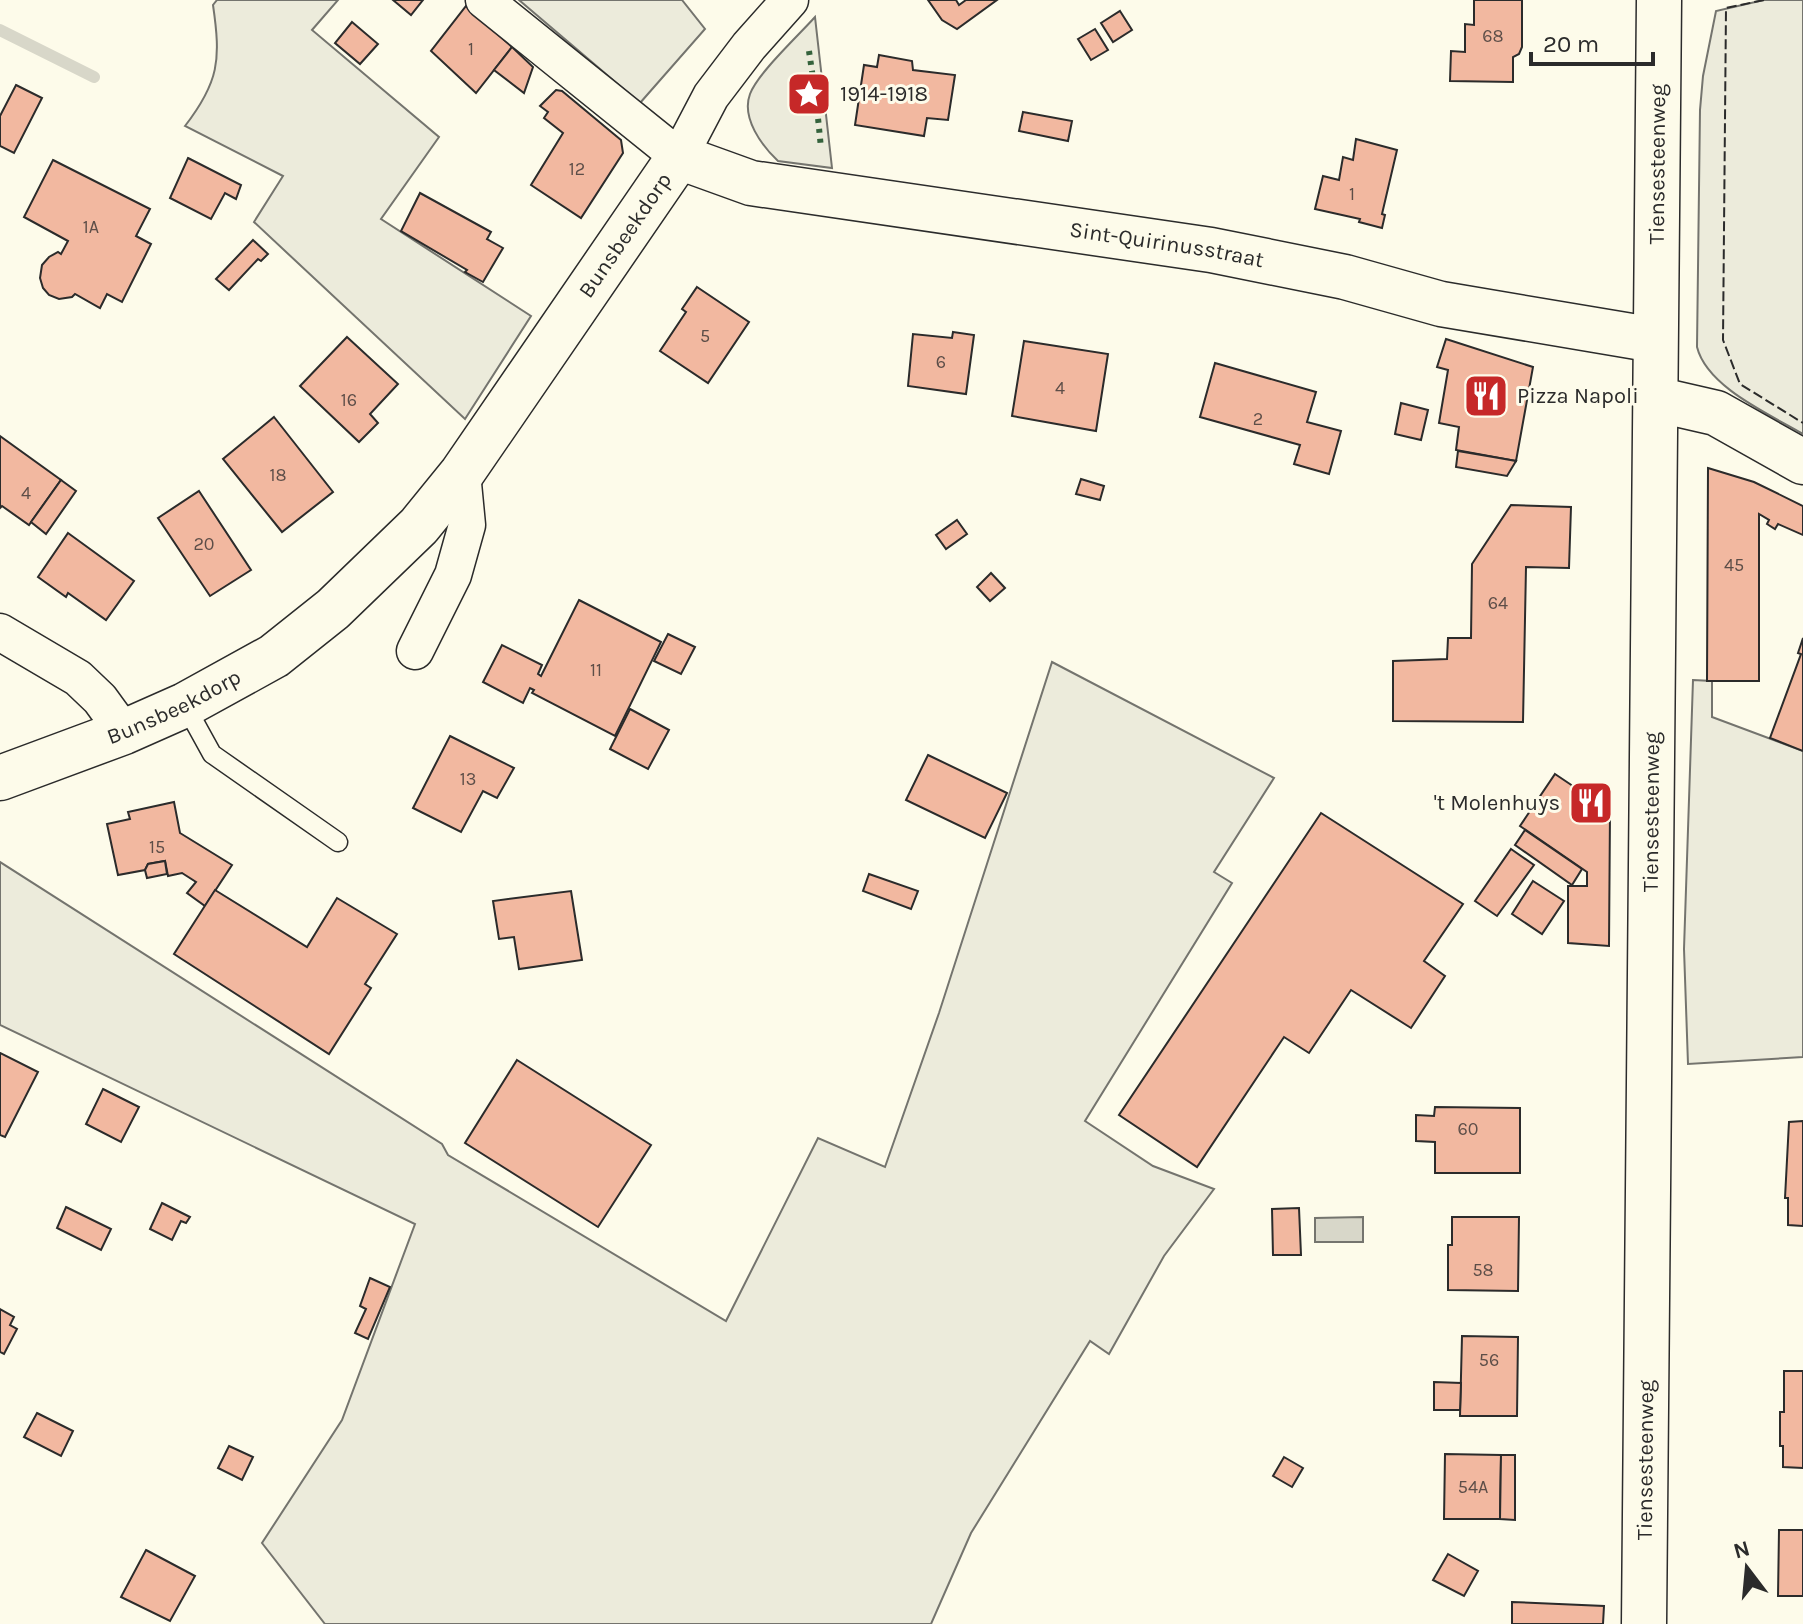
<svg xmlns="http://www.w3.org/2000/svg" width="1803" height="1624" font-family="Karla,sans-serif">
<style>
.green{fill:#ecebdb;stroke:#74746e;stroke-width:2}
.water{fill:#d8d7c9;stroke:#74746e;stroke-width:2}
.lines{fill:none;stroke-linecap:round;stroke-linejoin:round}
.stream{stroke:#d8d7c9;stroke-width:12}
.building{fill:#f2b8a0;stroke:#2b2b2b;stroke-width:2}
.service-casing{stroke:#2b2b2b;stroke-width:21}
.minor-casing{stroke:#2b2b2b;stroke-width:39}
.tertiary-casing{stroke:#2b2b2b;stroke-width:47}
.primary-casing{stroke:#2b2b2b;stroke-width:47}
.service{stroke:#fdfbea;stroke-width:18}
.minor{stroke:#fdfbea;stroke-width:36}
.tertiary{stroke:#fdfbea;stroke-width:44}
.primary{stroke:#fdfbea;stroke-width:44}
.hedge{stroke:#34623c;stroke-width:6;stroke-dasharray:4 6;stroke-linecap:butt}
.fence{stroke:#2b2b2b;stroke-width:2;stroke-dasharray:10 4;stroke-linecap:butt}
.labels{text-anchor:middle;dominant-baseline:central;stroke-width:6;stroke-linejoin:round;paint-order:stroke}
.number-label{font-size:18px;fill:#5d4e48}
.poi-label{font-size:22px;fill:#2b2b2b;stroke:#fdfbea;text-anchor:start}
.street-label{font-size:22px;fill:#2b2b2b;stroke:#fdfbea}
</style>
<rect width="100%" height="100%" fill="#fdfbea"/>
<g class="green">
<path d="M217,0h121l-26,30 127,107 -58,82 150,97 -66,103 -211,-197 29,-46 -98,-50c34,-44 36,-66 28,-121z"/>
<polygon points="519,0 682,0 705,29 640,103"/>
<path d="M1764,0h39v434c-34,-20 -96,-47 -106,-87l3,-237 3,-34 13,-65z"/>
<path d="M815,17l17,151 -54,-7c-16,-15 -37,-43 -28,-67 8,-21 48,-58 65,-77z"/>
<polygon points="1052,662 1274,778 1214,872 1232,883 1085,1121 1153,1166 1214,1189 1164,1256 1109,1354 1090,1341 971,1533 931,1624 325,1624 262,1543 342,1420 415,1224 0,1025 0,862 442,1144 448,1155 726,1321 818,1138 885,1167 939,1013"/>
<polygon points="1693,680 1712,681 1712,717 1803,751 1803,1057 1688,1064 1684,949"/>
</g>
<polygon class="water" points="1363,1217 1363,1242 1315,1242 1315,1218"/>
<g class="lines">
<polyline class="stream" points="0,30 94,77"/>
</g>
<g class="building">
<polygon points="393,0 423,0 411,15"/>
<polygon points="928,0 956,0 959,5 966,0 997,0 957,29 942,20"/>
<polygon points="1474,0 1522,0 1522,47 1519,54 1513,57 1513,82 1450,81 1451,51 1465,52 1465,24 1474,25"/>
<polygon points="466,6 512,47 476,93 431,51"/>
<polygon points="1120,11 1132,30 1113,42 1101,23"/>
<polygon points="352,22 378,44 360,64 335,43"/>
<polygon points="1095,29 1108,50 1091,60 1078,39"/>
<polygon points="512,47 533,67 524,93 494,70"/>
<polygon points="879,55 912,61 913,70 955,75 948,120 927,118 924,136 855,125 864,65 877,67"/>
<polygon points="16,85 42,98 14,153 0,146 0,116"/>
<polygon points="556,90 562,91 621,140 623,153 581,218 531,185 563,133 544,118 548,112 540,106"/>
<polygon points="1023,112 1072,121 1068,141 1019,131"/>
<polygon points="1356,139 1397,150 1382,214 1385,215 1382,228 1359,222 1360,219 1315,209 1323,176 1339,180 1343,157 1353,160"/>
<polygon points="188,158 241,185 236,199 225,193 211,219 170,198"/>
<polygon points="53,160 150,209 136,236 151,244 122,302 107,294 100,308 75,294 72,297 59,299 49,295 43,288 40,278 42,265 49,257 58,252 61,254 68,241 24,217"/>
<polygon points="420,193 491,232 487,239 503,248 483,282 465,272 467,270 401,231"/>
<polygon points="253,240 268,254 261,261 258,259 229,290 216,279"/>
<polygon points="697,287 749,322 708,383 660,351 686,312 682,309"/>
<polygon points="953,332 974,335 966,394 908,386 913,334 952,338"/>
<polygon points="347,337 398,384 370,414 378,423 359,442 300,386"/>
<polygon points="1446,339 1533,367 1516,461 1456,450 1459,427 1439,423 1448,370 1437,367"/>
<polygon points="1024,341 1108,354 1096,431 1012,416"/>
<polygon points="1215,363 1316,392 1307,422 1341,431 1329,474 1294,464 1300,445 1200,417"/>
<polygon points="1401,403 1428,410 1421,440 1395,434"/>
<polygon points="274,417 333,492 282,532 223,459"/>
<polygon points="0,436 61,480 29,525 2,506 0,508"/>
<polygon points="1458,451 1499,458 1516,461 1507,476 1456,467"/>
<polygon points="1708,468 1754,482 1803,506 1803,535 1778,524 1775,529 1767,524 1769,520 1759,514 1759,681 1707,681"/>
<polygon points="1081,479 1104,486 1100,500 1076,494"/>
<polygon points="61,480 76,491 46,534 31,522"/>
<polygon points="199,491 251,570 210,596 158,518"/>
<polygon points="1511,505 1571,507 1569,568 1526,567 1523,722 1393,721 1393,661 1447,659 1448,638 1471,638 1472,564"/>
<polygon points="957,520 967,534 946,549 936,535"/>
<polygon points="68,533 134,581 106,620 68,593 66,597 38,577"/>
<polygon points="991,573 1005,588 990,601 977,587"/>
<polygon points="579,600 661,642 615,736 532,693 534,690 530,688 523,703 483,682 502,645 542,665 538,674 541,676"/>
<polygon points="668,634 695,647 681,674 654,661"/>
<polygon points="1803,638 1803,751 1770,738 1801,654 1798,653"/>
<polygon points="630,709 669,730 648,769 610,749"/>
<polygon points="450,736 514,768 497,798 483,791 461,832 413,808"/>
<polygon points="928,755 1007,793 985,838 906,800"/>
<polygon points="1555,774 1610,811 1609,946 1568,943 1568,886 1587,886 1587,872 1520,826"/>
<polygon points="174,802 180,833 232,865 205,906 187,893 196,882 182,873 168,876 165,861 148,864 145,870 118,875 107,824 130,819 128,812"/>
<polygon points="1321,813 1463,904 1424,961 1445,976 1411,1028 1351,990 1309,1053 1284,1037 1197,1167 1119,1115"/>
<polygon points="1525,830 1582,869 1572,885 1515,845"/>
<polygon points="1511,849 1534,865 1497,916 1475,901"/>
<polygon points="165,861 167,874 147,878 145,870 148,864"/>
<polygon points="869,874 918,891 911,909 863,891"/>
<polygon points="1533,881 1564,901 1542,934 1512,914"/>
<polygon points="215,890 307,947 337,898 397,934 365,984 371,988 329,1054 174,954"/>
<polygon points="571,891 582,960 519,969 514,937 499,939 493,901"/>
<polygon points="0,1053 38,1072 5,1137 0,1135"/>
<polygon points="517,1060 651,1145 598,1227 465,1143"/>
<polygon points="103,1089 139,1107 121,1142 86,1124"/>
<polygon points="1435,1107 1520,1108 1520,1173 1435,1173 1435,1142 1416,1141 1416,1115 1434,1116"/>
<polygon points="1803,1121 1803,1226 1788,1225 1788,1198 1785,1198 1789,1122"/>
<polygon points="162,1203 190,1217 186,1223 181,1221 172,1240 150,1229"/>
<polygon points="66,1207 111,1229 101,1250 57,1228"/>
<polygon points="1299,1208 1301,1255 1273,1255 1272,1209"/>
<polygon points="1452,1217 1519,1217 1518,1291 1448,1290 1448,1245 1452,1245"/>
<polygon points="370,1278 390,1287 368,1339 355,1333 366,1309 360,1306"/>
<polygon points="0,1309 14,1317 10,1325 17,1329 4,1354 0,1352"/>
<polygon points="1462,1336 1518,1337 1517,1416 1460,1416"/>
<polygon points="1784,1371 1803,1371 1803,1468 1783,1467 1783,1446 1780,1446 1780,1412 1784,1412"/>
<polygon points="1434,1382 1461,1383 1460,1410 1434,1410"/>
<polygon points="37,1413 73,1431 61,1456 24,1437"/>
<polygon points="229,1446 253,1457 242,1480 218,1468"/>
<polygon points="1445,1454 1501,1455 1500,1519 1444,1519"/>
<polygon points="1501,1455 1515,1455 1515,1520 1500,1519"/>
<polygon points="1284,1457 1303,1468 1292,1487 1273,1476"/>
<polygon points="1779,1530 1803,1530 1803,1596 1778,1596"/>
<polygon points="146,1550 195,1576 170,1621 121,1597"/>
<polygon points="1448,1554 1478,1571 1464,1596 1433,1580"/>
<polygon points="1512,1602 1604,1606 1603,1624 1512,1624"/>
</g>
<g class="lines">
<g class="service-casing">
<polyline id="service" points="185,705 212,754 338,842"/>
</g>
<g class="minor-casing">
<g id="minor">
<polyline points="484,0 679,157 711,96 749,46 790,0"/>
<polyline points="0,632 78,678 100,699 124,732"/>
<polyline points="415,651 453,575 467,525 462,473"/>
</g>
</g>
<g class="tertiary-casing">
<g id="tertiary">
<polyline points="1655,399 1716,413 1803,462"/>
<path id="s1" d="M0,778l124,-46 61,-27 89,-49 59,-47 86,-83 43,-53 217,-316 72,26 460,67 134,27 96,27 214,36"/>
</g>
</g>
<g class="primary-casing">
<g id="primary">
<path id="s2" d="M1644,1624l15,-1624"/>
</g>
</g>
<use href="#service" class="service"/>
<use href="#minor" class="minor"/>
<use href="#tertiary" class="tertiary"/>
<use href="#primary" class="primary"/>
<polyline class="hedge" points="809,51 814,85 818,90 816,98 821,148"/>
<polyline class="fence" points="1764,0 1726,8 1723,340 1740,384 1803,423"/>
</g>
<defs>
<g id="sight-square" transform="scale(2.3)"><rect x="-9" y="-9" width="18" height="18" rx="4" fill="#c62828" stroke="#fdfbea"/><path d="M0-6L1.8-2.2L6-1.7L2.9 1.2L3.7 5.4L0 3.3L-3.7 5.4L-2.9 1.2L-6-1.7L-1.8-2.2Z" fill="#fff"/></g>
<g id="restaurant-square" transform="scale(2.3)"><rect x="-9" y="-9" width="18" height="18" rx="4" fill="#c62828" stroke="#fdfbea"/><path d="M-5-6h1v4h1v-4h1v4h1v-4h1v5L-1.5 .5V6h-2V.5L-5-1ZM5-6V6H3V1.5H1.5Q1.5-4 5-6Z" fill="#fff"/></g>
</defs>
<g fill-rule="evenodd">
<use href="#sight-square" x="809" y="94"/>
<use href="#restaurant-square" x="1486" y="396"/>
<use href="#restaurant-square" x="1591" y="803"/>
</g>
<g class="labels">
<g class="number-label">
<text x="1493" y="36">68</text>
<text x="471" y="49">1</text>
<text x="577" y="169">12</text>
<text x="1352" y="194">1</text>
<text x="91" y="227">1A</text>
<text x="705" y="336">5</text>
<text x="941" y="362">6</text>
<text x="1060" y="388">4</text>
<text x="349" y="400">16</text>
<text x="1258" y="419">2</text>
<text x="278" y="475">18</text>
<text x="26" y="493">4</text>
<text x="204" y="544">20</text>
<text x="1734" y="565">45</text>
<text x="1498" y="603">64</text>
<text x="596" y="670">11</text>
<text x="468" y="779">13</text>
<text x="157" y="847">15</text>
<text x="1468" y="1129">60</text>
<text x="1483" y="1270">58</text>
<text x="1489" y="1360">56</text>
<text x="1473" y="1487">54A</text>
</g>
<g class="poi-label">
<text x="840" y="94">1914-1918</text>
<text x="1517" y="396">Pizza Napoli</text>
<text x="1560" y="803" text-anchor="end">'t Molenhuys</text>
</g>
<g class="street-label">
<text stroke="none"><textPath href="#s2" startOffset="1460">Tiensesteenweg</textPath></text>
<text stroke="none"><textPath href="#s1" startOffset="852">Bunsbeekdorp</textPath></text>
<text stroke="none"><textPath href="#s1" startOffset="1444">Sint-Quirinusstraat</textPath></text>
<text stroke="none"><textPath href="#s1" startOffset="188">Bunsbeekdorp</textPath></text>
<text stroke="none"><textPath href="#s2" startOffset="812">Tiensesteenweg</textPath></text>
<text stroke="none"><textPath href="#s2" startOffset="164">Tiensesteenweg</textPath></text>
</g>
</g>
<g transform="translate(1747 1568) rotate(344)" stroke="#fdfbea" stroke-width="6" paint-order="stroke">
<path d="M0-6L14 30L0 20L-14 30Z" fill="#2b2b2b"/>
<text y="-12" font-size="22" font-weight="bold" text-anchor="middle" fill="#2b2b2b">N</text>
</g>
<path d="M1531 52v12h122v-12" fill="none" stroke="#2b2b2b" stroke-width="4"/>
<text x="1543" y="52" font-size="24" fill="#2b2b2b" stroke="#fdfbea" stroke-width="6" paint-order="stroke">20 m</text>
</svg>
